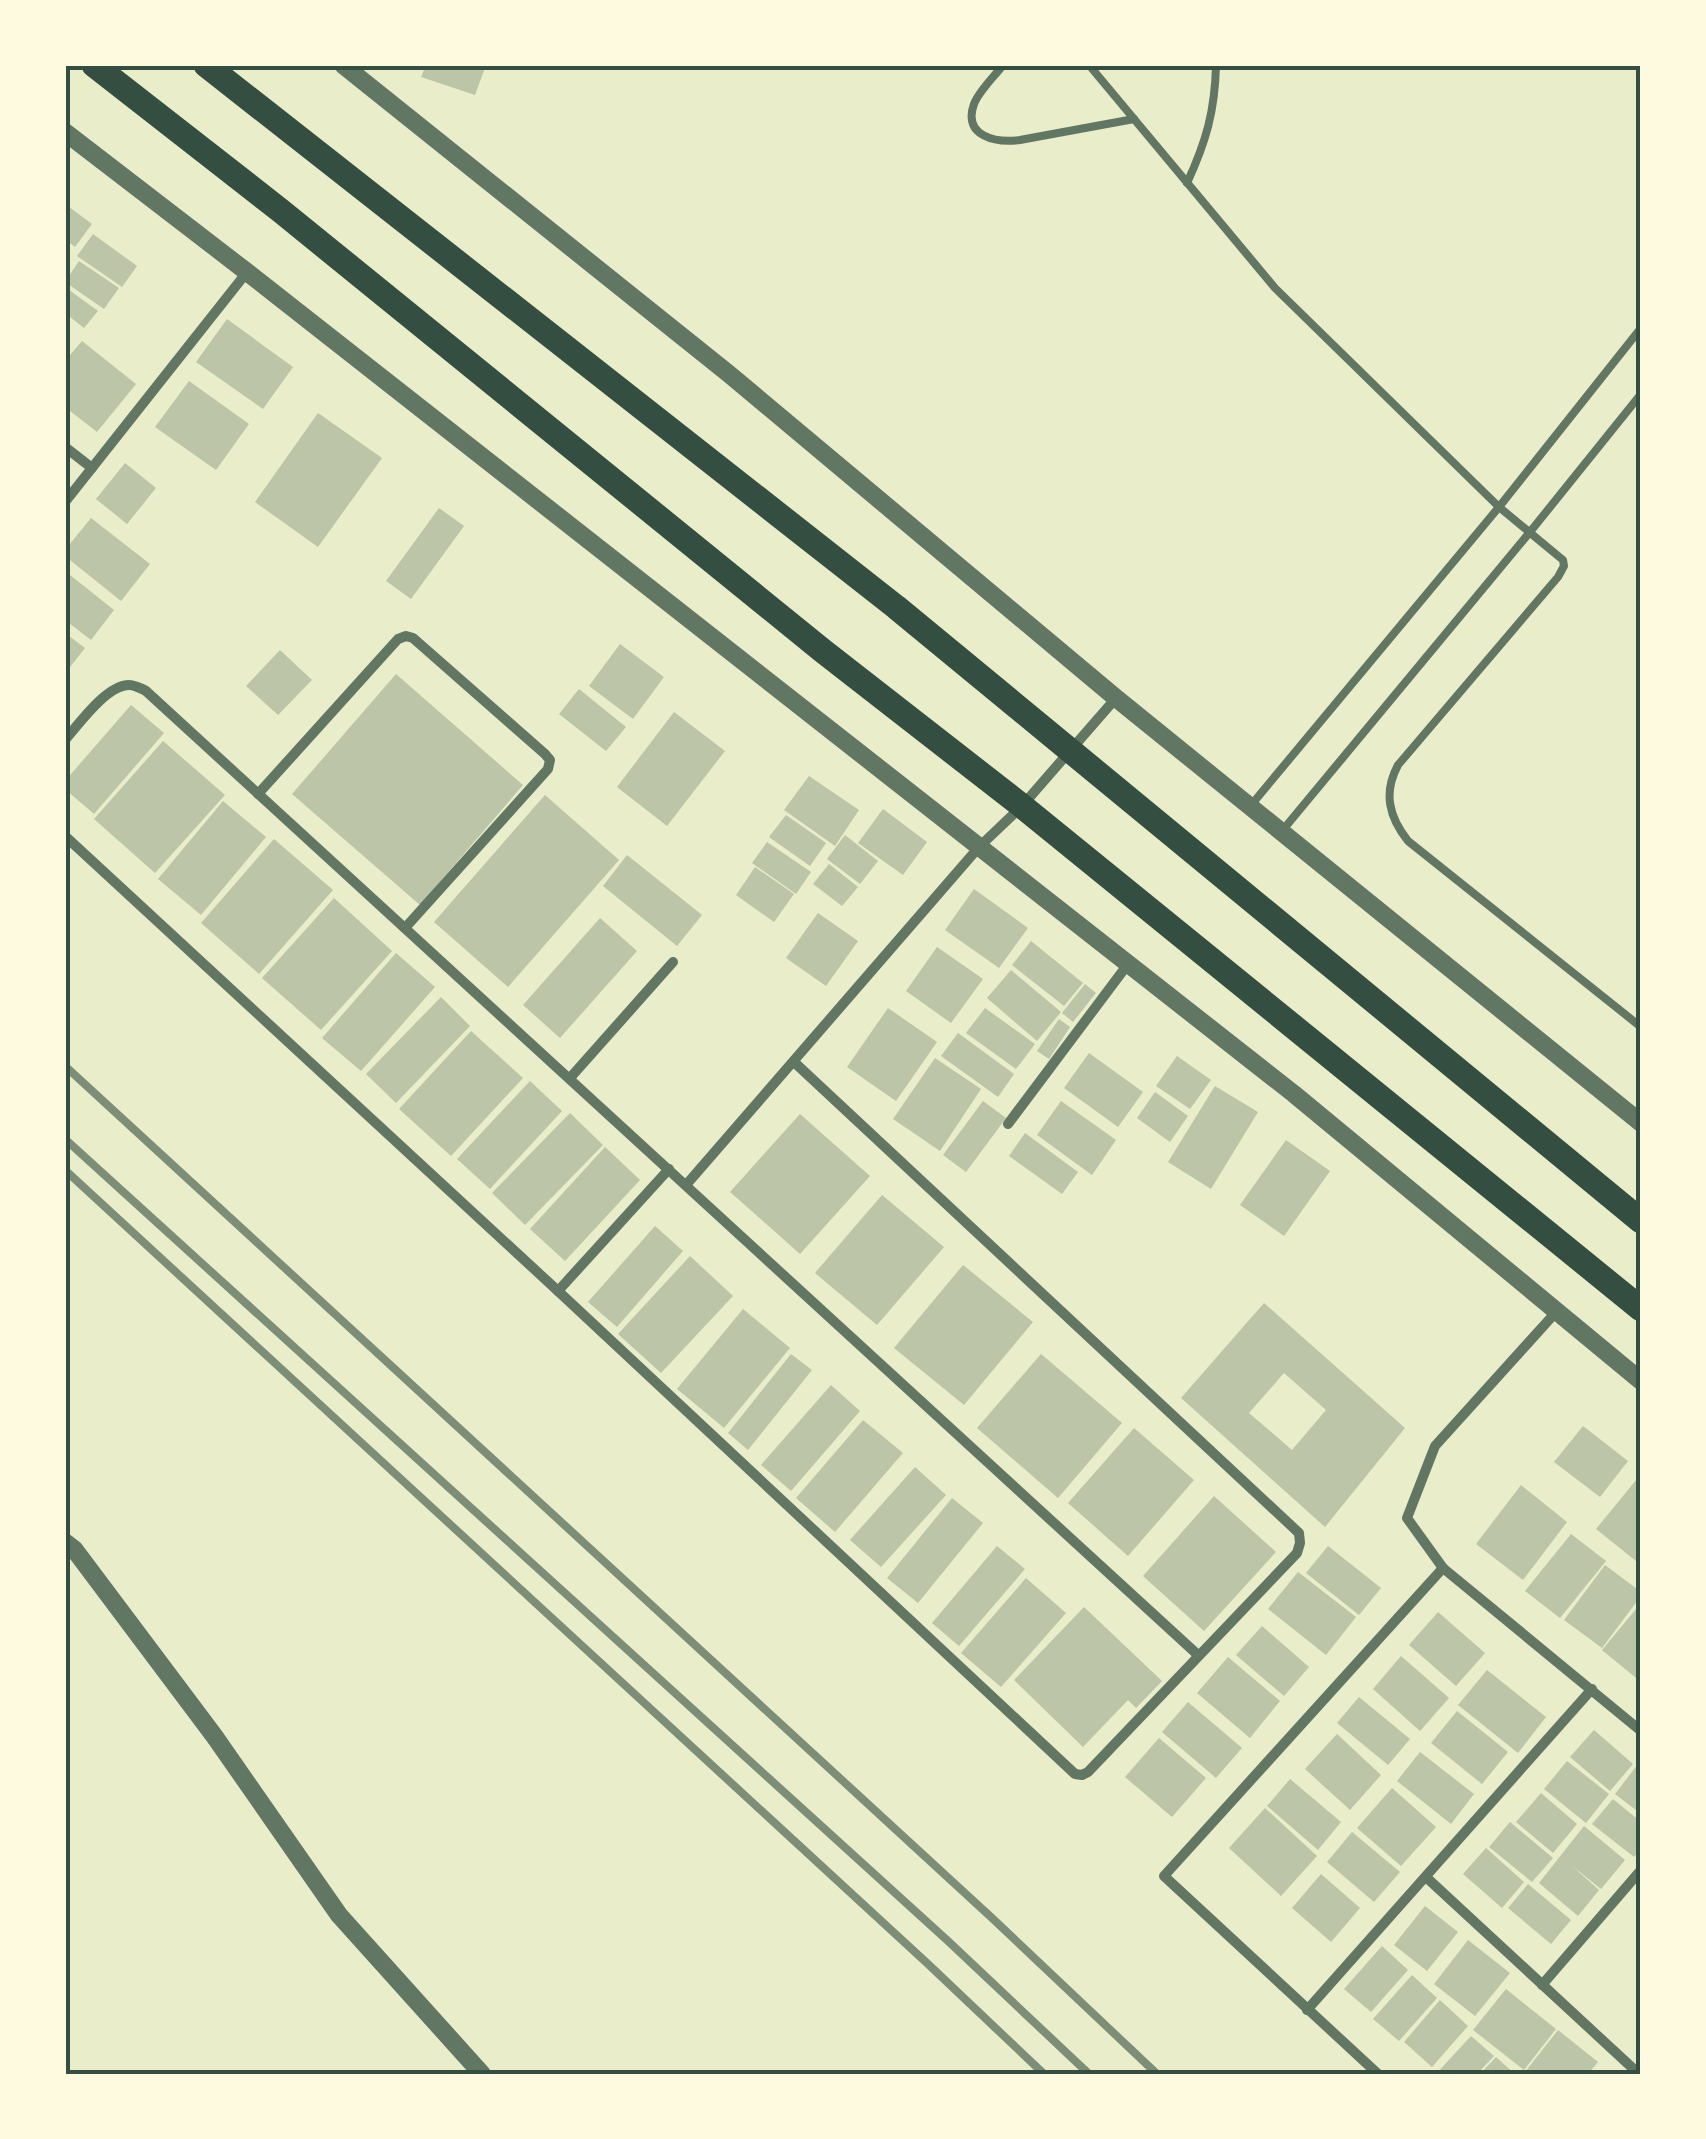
<svg xmlns="http://www.w3.org/2000/svg" width="1706" height="2139" font-family="Barlow,sans-serif">
<style>
.building{fill:#bcc5a7;fill-rule:evenodd}
.lines{fill:none;stroke-linecap:round;stroke-linejoin:round}
.service{stroke:#617663;stroke-width:8}
.minor{stroke:#617663;stroke-width:10}
.tertiary{stroke:#617663;stroke-width:18}
.primary{stroke:#344e41;stroke-width:25}
.rail{stroke:#7c8e77;stroke-width:8}
.neatline{fill:none;stroke:#344e41;stroke-width:4}
</style>
<rect width="100%" height="100%" fill="#e9edc9"/>
<g class="building">
<polygon points="426,65 486,65 475,95 421,77"/>
<polygon points="69,207 92,224 75,247 65,239 65,211"/>
<polygon points="93,234 137,266 122,287 77,256"/>
<polygon points="79,261 119,288 104,309 65,282"/>
<polygon points="65,287 98,311 84,328 65,313"/>
<polygon points="227,319 293,367 263,409 196,362"/>
<polygon points="82,341 136,384 97,432 65,407 65,361"/>
<polygon points="189,381 249,424 216,470 155,427"/>
<polygon points="318,413 382,458 318,547 255,502"/>
<polygon points="125,463 156,488 127,524 96,499"/>
<polygon points="439,508 464,526 411,599 386,581"/>
<polygon points="91,518 150,564 121,601 65,556 65,550"/>
<polygon points="65,571 114,610 91,640 65,620"/>
<polygon points="65,633 85,648 70,667 65,664"/>
<polygon points="620,644 664,677 633,719 589,686"/>
<polygon points="280,650 312,680 278,715 246,686"/>
<polygon points="396,674 523,785 420,905 292,794"/>
<polygon points="579,689 626,727 606,751 559,714"/>
<polygon points="131,705 164,733 94,814 65,789 65,781"/>
<polygon points="674,712 725,751 667,826 617,787"/>
<polygon points="163,741 225,795 155,873 94,819"/>
<polygon points="809,776 859,810 835,846 784,810"/>
<polygon points="545,795 619,860 508,987 434,922"/>
<polygon points="223,801 266,837 201,915 158,879"/>
<polygon points="883,809 927,842 903,875 858,843"/>
<polygon points="786,815 826,843 810,866 769,837"/>
<polygon points="845,835 878,861 860,884 827,859"/>
<polygon points="274,839 333,890 259,974 201,923"/>
<polygon points="767,842 811,872 796,894 752,863"/>
<polygon points="627,855 702,915 677,946 603,886"/>
<polygon points="829,864 858,887 842,906 813,884"/>
<polygon points="755,867 794,894 774,922 736,895"/>
<polygon points="974,889 1028,928 999,968 945,930"/>
<polygon points="334,898 392,951 321,1030 262,978"/>
<polygon points="818,913 858,941 826,986 786,958"/>
<polygon points="600,918 637,951 560,1038 523,1005"/>
<polygon points="1031,941 1083,983 1064,1006 1012,965"/>
<polygon points="937,947 983,979 951,1023 906,991"/>
<polygon points="396,953 435,987 361,1071 322,1038"/>
<polygon points="1011,970 1061,1012 1037,1041 987,998"/>
<polygon points="1085,984 1096,993 1073,1022 1062,1013"/>
<polygon points="441,997 470,1026 396,1103 366,1074"/>
<polygon points="888,1008 937,1042 896,1101 847,1067"/>
<polygon points="985,1008 1035,1044 1016,1069 966,1033"/>
<polygon points="1059,1019 1070,1027 1049,1059 1037,1051"/>
<polygon points="471,1031 523,1078 451,1156 399,1109"/>
<polygon points="958,1033 1014,1074 998,1097 941,1056"/>
<polygon points="1089,1053 1143,1092 1118,1127 1064,1088"/>
<polygon points="1177,1056 1211,1080 1190,1109 1156,1086"/>
<polygon points="935,1058 981,1089 940,1151 893,1119"/>
<polygon points="530,1081 562,1111 490,1189 457,1159"/>
<polygon points="1215,1086 1258,1112 1211,1189 1168,1162"/>
<polygon points="1155,1092 1188,1116 1170,1142 1137,1118"/>
<polygon points="983,1101 1006,1118 966,1172 943,1155"/>
<polygon points="1061,1101 1116,1140 1092,1175 1037,1135"/>
<polygon points="570,1113 603,1145 525,1225 492,1193"/>
<polygon points="800,1114 870,1176 800,1254 730,1192"/>
<polygon points="1025,1133 1078,1172 1062,1194 1009,1156"/>
<polygon points="1286,1140 1330,1171 1284,1236 1240,1205"/>
<polygon points="605,1147 640,1180 565,1261 530,1229"/>
<polygon points="882,1195 944,1247 877,1325 815,1273"/>
<polygon points="655,1226 683,1251 617,1327 588,1302"/>
<polygon points="690,1256 733,1296 661,1373 618,1334"/>
<polygon points="963,1265 1033,1322 964,1405 894,1348"/>
<path d="M1264,1303l141,125 -80,99 -144,-129zM1284,1373l42,37 -34,40 -43,-37z"/>
<polygon points="743,1309 790,1348 724,1428 677,1389"/>
<polygon points="791,1354 812,1370 748,1450 728,1433"/>
<polygon points="1041,1354 1122,1423 1058,1498 977,1428"/>
<polygon points="831,1385 860,1411 791,1491 761,1465"/>
<polygon points="863,1420 903,1453 835,1532 796,1498"/>
<polygon points="1583,1426 1628,1461 1600,1497 1554,1462"/>
<polygon points="1134,1428 1194,1480 1128,1556 1068,1503"/>
<polygon points="915,1467 946,1495 881,1567 850,1540"/>
<polygon points="1641,1474 1641,1565 1596,1529"/>
<polygon points="1521,1485 1567,1522 1523,1580 1476,1544"/>
<polygon points="1214,1496 1276,1552 1204,1631 1143,1576"/>
<polygon points="952,1498 983,1523 918,1603 887,1578"/>
<polygon points="1571,1534 1606,1561 1560,1618 1525,1591"/>
<polygon points="997,1546 1025,1569 959,1646 932,1623"/>
<polygon points="1328,1546 1381,1588 1359,1615 1306,1573"/>
<polygon points="1605,1565 1641,1592 1641,1596 1602,1648 1564,1620"/>
<polygon points="1298,1572 1356,1617 1326,1655 1268,1609"/>
<polygon points="1026,1578 1066,1613 1001,1687 961,1653"/>
<polygon points="1641,1603 1641,1682 1602,1650"/>
<polygon points="1084,1607 1162,1681 1136,1708 1128,1700 1083,1747 1014,1680"/>
<polygon points="1438,1612 1485,1653 1456,1686 1409,1645"/>
<polygon points="1262,1626 1309,1667 1284,1696 1236,1655"/>
<polygon points="1401,1656 1449,1698 1420,1731 1373,1689"/>
<polygon points="1228,1657 1280,1701 1250,1738 1197,1693"/>
<polygon points="1487,1670 1546,1717 1518,1753 1458,1705"/>
<polygon points="1359,1697 1410,1739 1388,1765 1337,1723"/>
<polygon points="1188,1702 1242,1748 1216,1778 1162,1732"/>
<polygon points="1457,1711 1508,1752 1482,1784 1431,1743"/>
<polygon points="1594,1730 1633,1764 1610,1791 1570,1757"/>
<polygon points="1337,1734 1381,1775 1350,1810 1305,1769"/>
<polygon points="1159,1738 1206,1778 1172,1817 1125,1777"/>
<polygon points="1420,1752 1474,1794 1451,1824 1397,1781"/>
<polygon points="1567,1761 1609,1794 1586,1823 1544,1789"/>
<polygon points="1638,1764 1641,1766 1641,1814 1615,1794"/>
<polygon points="1290,1779 1341,1822 1318,1850 1267,1806"/>
<polygon points="1392,1788 1436,1827 1401,1866 1357,1828"/>
<polygon points="1541,1793 1577,1824 1553,1853 1516,1822"/>
<polygon points="1613,1799 1641,1822 1641,1848 1634,1857 1592,1824"/>
<polygon points="1265,1808 1317,1856 1281,1896 1229,1848"/>
<polygon points="1510,1822 1553,1858 1532,1882 1489,1847"/>
<polygon points="1584,1826 1625,1860 1601,1889 1571,1865 1599,1890 1578,1916 1539,1883"/>
<polygon points="1352,1832 1400,1872 1374,1902 1327,1862"/>
<polygon points="1486,1848 1524,1882 1502,1908 1463,1874"/>
<polygon points="1321,1874 1360,1908 1331,1942 1292,1908"/>
<polygon points="1528,1884 1571,1920 1551,1944 1508,1908"/>
<polygon points="1425,1906 1458,1932 1427,1971 1394,1945"/>
<polygon points="1468,1940 1510,1973 1475,2016 1434,1984"/>
<polygon points="1382,1946 1408,1970 1371,2012 1344,1989"/>
<polygon points="1412,1975 1437,1998 1399,2041 1373,2019"/>
<polygon points="1506,1989 1556,2029 1524,2070 1473,2030"/>
<polygon points="1440,2000 1468,2026 1432,2067 1404,2042"/>
<polygon points="1558,2030 1598,2062 1588,2074 1527,2074 1525,2072"/>
<polygon points="1471,2036 1494,2056 1477,2074 1436,2074"/>
<polygon points="1496,2057 1515,2074 1480,2074"/>
</g>
<g class="lines">
<g class="service">
<path d="M1003,65c-9,12 -24,26 -29,39 -12,33 23,39 46,36l114,-21"/>
<path d="M1089,65l186,223 224,219 64,53 1,6 -6,11 -160,188c-15,28 -9,52 10,76l233,186"/>
<path d="M1187,183c19,-41 28,-72 29,-118"/>
<polyline points="1252,804 1499,507 1641,328"/>
<polyline points="1282,831 1530,532 1641,394"/>
</g>
<g class="minor">
<polyline points="65,447 92,468"/>
<polyline points="65,502 247,272"/>
<path d="M65,740c14,-16 42,-56 65,-55 3,0 13,4 16,6l1052,964"/>
<polyline points="258,794 398,639 406,636 413,638 545,754 550,760 548,769 405,928"/>
<polyline points="65,836 558,1291 1075,1774 1082,1775 1088,1772 1297,1553 1300,1543 1299,1533 794,1062"/>
<polyline points="570,1078 673,962"/>
<polyline points="1008,1124 1128,964"/>
<polyline points="686,1185 979,847 1022,806 1116,698"/>
<polyline points="558,1291 669,1169"/>
<polyline points="1557,1311 1435,1446 1407,1518 1443,1568 1641,1731"/>
<polyline points="1427,1878 1639,2074"/>
<polyline points="1542,1985 1641,1870"/>
<polyline points="1307,2010 1592,1689"/>
<polyline points="1378,2074 1164,1876 1443,1568"/>
</g>
<g class="tertiary">
<polyline points="343,65 729,374 1116,698 1641,1123"/>
<polyline points="65,132 247,272 1294,1094 1641,1381"/>
<polyline points="65,1542 74,1549 215,1737 339,1915 482,2074"/>
</g>
<g class="primary">
<polyline points="94,65 281,211 823,651 1022,806 1641,1309"/>
<polyline points="206,65 896,607 1641,1221"/>
</g>
<g class="rail">
<polyline points="65,1066 992,1918 1157,2074"/>
<polyline points="65,1139 948,1941 1089,2074"/>
<polyline points="65,1170 928,1964 1044,2074"/>
</g>
</g>
<rect width="1706" height="2139" fill="none" stroke="#fefae0" stroke-width="135"/>
<rect x="68" y="68" width="1570" height="2004" class="neatline"/>
</svg>
